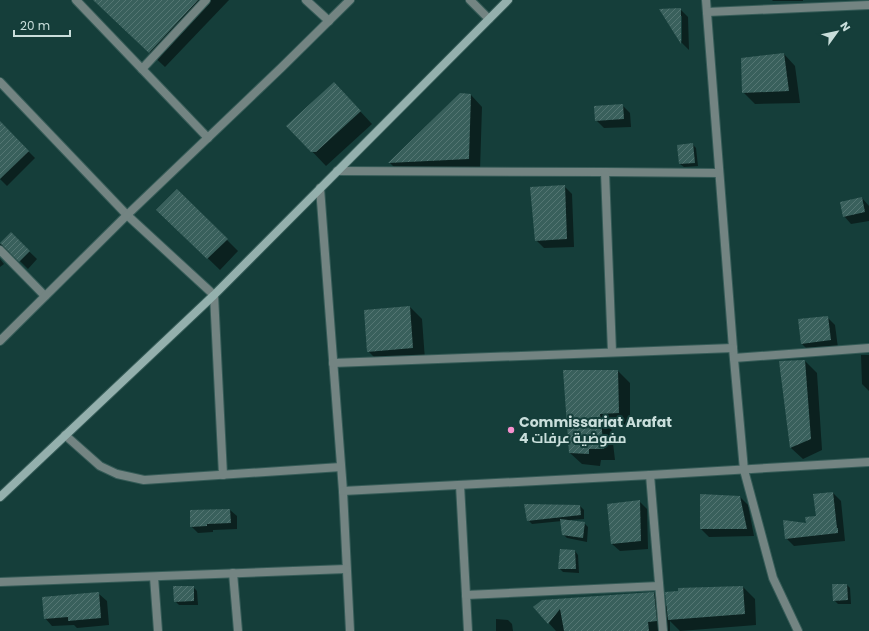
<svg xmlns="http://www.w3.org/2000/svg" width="869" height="631" font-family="Poppins,Cairo,sans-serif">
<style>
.shadow{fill:#0007;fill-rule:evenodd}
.building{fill:url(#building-hatch)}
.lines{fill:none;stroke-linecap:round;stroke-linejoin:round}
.street-casing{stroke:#355b57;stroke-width:10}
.secondary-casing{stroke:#355b57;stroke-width:10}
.street{stroke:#738482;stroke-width:8}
.secondary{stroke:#94b0ad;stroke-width:8}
.poi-dot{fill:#f790ce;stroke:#153e3a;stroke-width:1.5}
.labels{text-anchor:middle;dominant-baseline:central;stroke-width:4;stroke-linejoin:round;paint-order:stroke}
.poi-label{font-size:14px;font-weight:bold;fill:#c9dedb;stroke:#153e3a;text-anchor:start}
</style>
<defs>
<pattern id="building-hatch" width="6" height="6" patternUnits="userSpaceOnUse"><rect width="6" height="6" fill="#39605c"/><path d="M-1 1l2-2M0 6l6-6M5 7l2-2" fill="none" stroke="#547673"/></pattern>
</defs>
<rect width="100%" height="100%" fill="#153e3a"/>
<g class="shadow">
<polygon points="94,0 229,0 165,67"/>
<polygon points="772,0 803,0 803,1 773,1"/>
<path d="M680,9l8,8 1,33 -7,-7 -22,-33zM680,16h2v26l-2,-2z"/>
<polygon points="784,54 795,66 800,103 755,104 743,92"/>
<polygon points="461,94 471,95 482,107 480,170 401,174 390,163"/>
<polygon points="345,95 372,124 326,166 288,126"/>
<polygon points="622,105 630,113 631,127 604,128 596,120"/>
<polygon points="0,127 6,129 35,158 7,186 0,179"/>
<polygon points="692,144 696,148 698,166 684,167 680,164"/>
<polygon points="564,186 572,194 574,247 544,248 536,240"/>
<polygon points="177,190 238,251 220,270 158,210"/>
<polygon points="862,198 869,206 869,221 851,224 844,216"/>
<polygon points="11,234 37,259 28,269 13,254 8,252 0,245"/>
<polygon points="0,259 4,264 0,267"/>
<polygon points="410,307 422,319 425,360 380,363 368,351"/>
<polygon points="827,317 835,325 838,348 810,352 802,344"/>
<polygon points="861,355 869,355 869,391 862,384"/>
<polygon points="805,361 817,373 822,450 803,459 791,448"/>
<polygon points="618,371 630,383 630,424 611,426 615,460 601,460 600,466 582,464 570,453"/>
<polygon points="833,493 841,501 845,541 794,546 786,538 817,517"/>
<polygon points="740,497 748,505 754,536 709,537 701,529"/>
<polygon points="639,501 647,509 648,549 620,551 612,544"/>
<polygon points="580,506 584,510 584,519 570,520 570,521 584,523 588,527 587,542 567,538 563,534 562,521 532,524 528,520"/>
<polygon points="230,510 237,516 237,529 213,530 213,532 198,533 191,526"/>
<polygon points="575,551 578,555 579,573 563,572 559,568"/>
<polygon points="847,585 850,588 851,604 838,604 834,600"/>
<polygon points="193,587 197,591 198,605 179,605 175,601"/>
<polygon points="743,587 755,599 756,625 680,631 670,621 670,631 556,631 537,610 654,593 668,607 679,592"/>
<polygon points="99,594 107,601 109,625 77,628 74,625 52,626 45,618"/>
<polygon points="496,619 508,620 512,624 513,631 496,631"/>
</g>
<g class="building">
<polygon points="93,0 198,0 149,53"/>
<polygon points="681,8 681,44 659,9"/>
<polygon points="784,53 789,91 742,93 741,58"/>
<polygon points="334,82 361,111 316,152 311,152 286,126"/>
<polygon points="460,93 471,94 469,159 388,163"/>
<polygon points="623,104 624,119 595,121 594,106"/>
<polygon points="0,121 29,151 0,179"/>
<polygon points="693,143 695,163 679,164 677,145"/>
<polygon points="565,185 567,239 535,241 530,187"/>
<polygon points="177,189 228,239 207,259 156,210"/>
<polygon points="862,197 865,212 843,217 840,202"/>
<polygon points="11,232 30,251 19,262 0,243"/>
<polygon points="410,306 413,348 367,352 364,310"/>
<polygon points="828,316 831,340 801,344 798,319"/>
<polygon points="805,360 811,439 790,448 779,361"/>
<polygon points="563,370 618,370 619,413 600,414 604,449 589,449 589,454 569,453"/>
<polygon points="833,492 837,528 838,528 838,533 785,539 783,520 806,523 805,517 816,516 813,494"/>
<polygon points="700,494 740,496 747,529 700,529"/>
<polygon points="640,500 641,541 611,544 607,504"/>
<polygon points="524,504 580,505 581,515 527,521"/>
<polygon points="230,509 231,523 207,524 207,526 190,527 190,510"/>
<polygon points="560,519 585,522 583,538 562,535"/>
<polygon points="560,549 575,550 576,569 558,569"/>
<polygon points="832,584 847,584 848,600 833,601"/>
<polygon points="173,586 194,586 194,601 174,602"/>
<polygon points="743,586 745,614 668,620 665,592 678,591 678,588"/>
<polygon points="99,592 101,618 68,621 68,617 44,619 42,597"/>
<polygon points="654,592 657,621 648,622 649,631 564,631 560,609 548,624 533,607 542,600"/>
</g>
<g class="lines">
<g class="street-casing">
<g id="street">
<polyline points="76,0 208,138"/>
<polyline points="306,0 329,21"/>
<polyline points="470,0 489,19"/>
<polyline points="706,0 733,348 744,470 773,578 798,631"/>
<polyline points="707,12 869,5"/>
<polyline points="142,69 206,0"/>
<polyline points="0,82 127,215 214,295 223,475"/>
<polyline points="337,171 605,172 719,173"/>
<polyline points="605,172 612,352"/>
<polyline points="320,188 343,491 350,631"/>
<polyline points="0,250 45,296"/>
<polyline points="0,341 127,215 281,68 350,0"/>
<polyline points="734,358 869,348"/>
<polyline points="333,363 733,348"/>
<polyline points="65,435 100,466 117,474 144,480 341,467"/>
<polyline points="650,475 663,631"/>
<polyline points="460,485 468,631"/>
<polyline points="343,491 650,475 869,462"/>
<polyline points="233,573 238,631"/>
<polyline points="154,577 158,631"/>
<polyline points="0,582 346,569"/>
<polyline points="466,595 659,586"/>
</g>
</g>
<g class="secondary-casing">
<polyline id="secondary" points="0,497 214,295 508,0"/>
</g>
<use href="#street" class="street"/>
<use href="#secondary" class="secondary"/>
</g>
<circle class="poi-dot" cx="511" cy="430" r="4"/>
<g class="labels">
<g class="poi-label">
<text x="519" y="422">Commissariat Arafat<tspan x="519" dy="16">4 مفوضية عرفات</tspan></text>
</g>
</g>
<g transform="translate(837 32) rotate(57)" stroke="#153e3a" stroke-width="3" paint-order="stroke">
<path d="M0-3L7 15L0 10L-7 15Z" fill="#c9dedb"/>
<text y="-6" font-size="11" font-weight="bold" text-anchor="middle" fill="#c9dedb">N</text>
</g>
<path d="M14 30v6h56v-6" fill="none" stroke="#c9dedb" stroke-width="2"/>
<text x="20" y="30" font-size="12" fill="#c9dedb" stroke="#153e3a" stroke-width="3" paint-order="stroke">20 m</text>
</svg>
